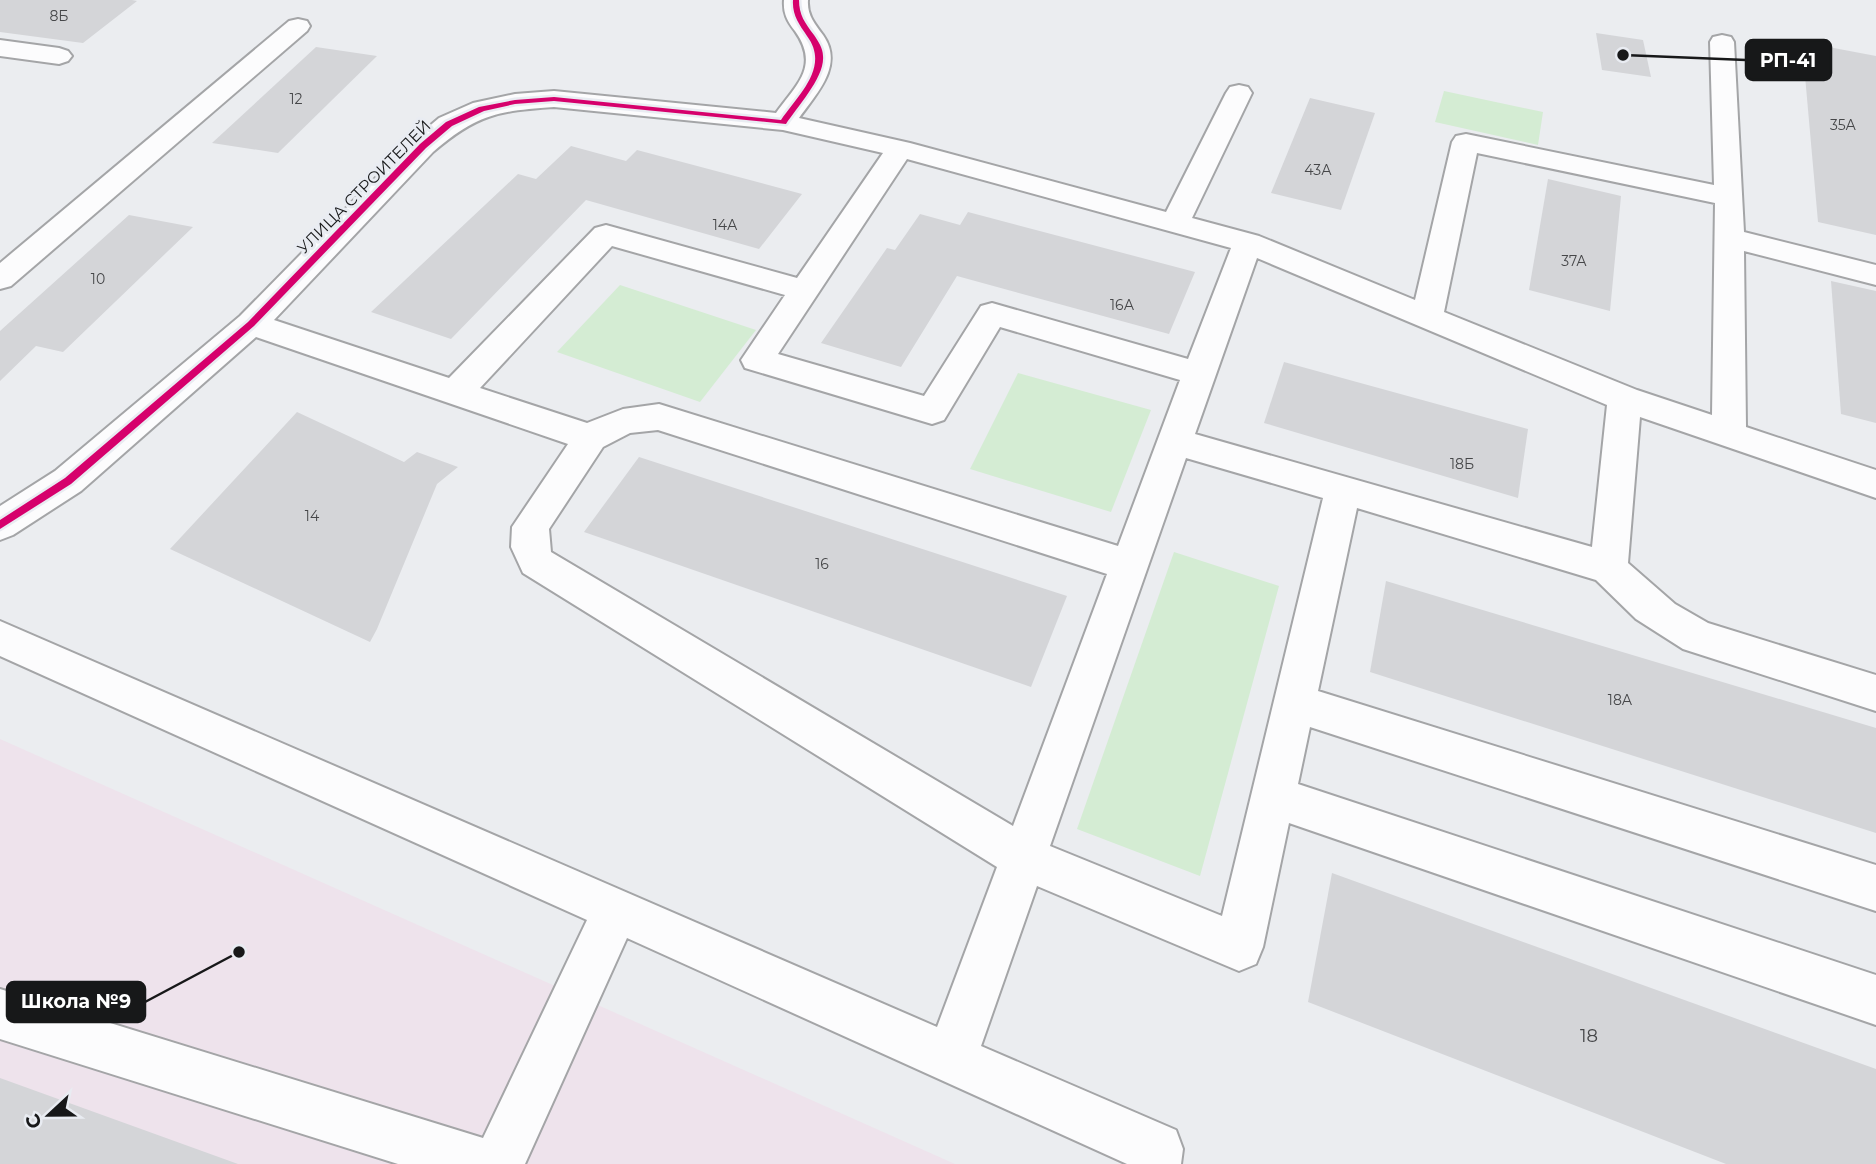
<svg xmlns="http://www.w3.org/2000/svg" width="1876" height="1164" font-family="Montserrat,sans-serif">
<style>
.education{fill:#eee3ec}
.green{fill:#d4ecd3}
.building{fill:#d4d5d8}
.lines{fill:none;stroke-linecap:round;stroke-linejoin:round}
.minor-casing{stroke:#a4a5a7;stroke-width:4}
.minor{fill:#fcfcfd;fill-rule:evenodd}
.cycleway-casing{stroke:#e9ecf2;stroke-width:5}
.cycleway{fill:#d6006c;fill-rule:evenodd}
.labels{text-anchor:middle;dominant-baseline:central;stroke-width:6;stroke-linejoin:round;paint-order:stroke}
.number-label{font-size:14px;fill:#464749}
.far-street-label{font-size:16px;fill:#171819;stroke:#e9ecf2}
.near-number-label{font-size:18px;fill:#464749}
.leader{fill:none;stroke:#171819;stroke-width:2.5}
.callout-dot{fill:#171819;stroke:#e9ecf2;stroke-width:2.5}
.callout{fill:#171819;stroke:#171819;stroke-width:2.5}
.callout-label{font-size:19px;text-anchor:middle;font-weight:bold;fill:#fff}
</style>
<rect width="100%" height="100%" fill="#ebedf0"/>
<polygon class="education" points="0,739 955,1164 0,1164"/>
<g class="green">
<polygon points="1444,91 1543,112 1538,145 1435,122"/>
<polygon points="620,285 756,330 700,402 557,352"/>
<polygon points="1018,373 1151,410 1111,512 970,469"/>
<polygon points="1174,552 1279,586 1200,876 1077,829"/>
</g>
<g class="building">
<polygon points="0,0 132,0 137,1 83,43 0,32"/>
<polygon points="1596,33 1643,40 1651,77 1602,70"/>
<polygon points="1802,42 1876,56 1876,235 1818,222"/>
<polygon points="316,47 377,56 278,153 212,143"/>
<polygon points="1310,98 1375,113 1341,210 1271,193"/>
<polygon points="571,146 626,161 637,150 802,194 759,249 586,200 451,339 371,312 518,174 536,179"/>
<polygon points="1548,179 1621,196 1610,311 1529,290"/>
<polygon points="968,212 1195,272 1169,334 957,276 901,367 821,343 887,248 895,250 920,214 960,225"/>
<polygon points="129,215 193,227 63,352 36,346 0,381 0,331"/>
<polygon points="1831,281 1876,291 1876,423 1841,414"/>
<polygon points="1284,362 1528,429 1518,498 1264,423"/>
<polygon points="297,412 404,462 417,452 458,467 437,484 377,629 370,642 170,549"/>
<polygon points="639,457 1067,596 1031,687 584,532"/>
<polygon points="1386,581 1876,728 1876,833 1370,672"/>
<polygon points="1332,873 1876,1069 1876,1164 1726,1164 1308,1002"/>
<polygon points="0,1078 238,1164 0,1164"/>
</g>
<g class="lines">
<g class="minor-casing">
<g id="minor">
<path d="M784,0h24c-1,15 6,23 15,35 21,30 -5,57 -24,83l111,25 256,69 60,-119 4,-6 9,-2 9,2 4,6 -60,125 67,18 156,64 37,-158 4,-6 10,-2 248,51 -4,-143 3,-5 9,-2 9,2 3,5 10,190 132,33v20l-132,-34 2,176 130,43v28l-236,-81 -12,146 47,41 33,19 168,52v36l-193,-62 -47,-30 -40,-39 -239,-72 -39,183 558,174v46l-566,-184 -12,57 578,191v50l-587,-202 -26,124 -7,17 -17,7 -202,-85 -56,160 195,84 7,19 -2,15h-54l-500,-226 -102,226h-127l-398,-125v-50l483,149 104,-218 -587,-264v-35l937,406 60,-160 -474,-294 -12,-26 1,-20 56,-83 -312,-107 -175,154 -68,44 -13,5v-34l55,-35 185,-155 173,-176 26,-22 34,-15 42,-9 39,-3 222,22c21,-29 44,-47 19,-82 -8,-10 -12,-18 -11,-31zM554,107l229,23 100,23 -86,125 -191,-53 -11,3 -146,150 -175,-58 159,-168c44,-38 65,-41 121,-45zM1477,153l238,50 -3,212 -75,-25 -193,-78zM907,159l324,89 -43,111 -196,-56 -11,3 -57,90 -146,-42zM612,246l173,49 -44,65 4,8 187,56 12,-4 56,-93 180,53 -62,166 -459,-142 -36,5 -36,14 -107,-35zM1257,258l350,147 -15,142 -397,-113zM658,430l449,144 -94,252 -462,-274 -2,-23 54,-82 27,-14zM1186,458l137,40 -101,418 -172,-70z"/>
<polygon points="298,19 307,21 310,26 307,31 11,286 0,289 0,263 289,21"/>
<polygon points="0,40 59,48 68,51 72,56 68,61 59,64 0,56"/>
</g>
</g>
<use href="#minor" class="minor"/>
<g class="cycleway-casing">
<path id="cycleway" d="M793,0h6c0,15 6,23 15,35 4,6 9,13 9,21 2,21 -26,51 -37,68l-232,-23 -39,3 -31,7 -32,15 -26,22 -172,178 -183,158 -71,45v-9l65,-42 183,-156 172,-178 26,-22 33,-15 36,-7 39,-3 227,23c18,-26 49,-53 26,-84 -8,-12 -15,-21 -14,-36z"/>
</g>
<use href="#cycleway" class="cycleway"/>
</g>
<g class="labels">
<g class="number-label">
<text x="59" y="16">8Б</text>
<text x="296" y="99">12</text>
<text x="1843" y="125">35А</text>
<text x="1318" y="170">43А</text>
<text x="725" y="225">14А</text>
<text x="1574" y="261">37А</text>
<text x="98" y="279">10</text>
<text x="1122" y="305">16А</text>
<text x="1462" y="464">18Б</text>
<text x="312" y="516">14</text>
<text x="822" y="564">16</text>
<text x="1620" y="700">18А</text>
</g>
<g class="far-street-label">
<text transform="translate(364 187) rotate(-45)">УЛИЦА СТРОИТЕЛЕЙ</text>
</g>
<g class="near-number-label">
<text x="1589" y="1036">18</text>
</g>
</g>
<path class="leader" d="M1623 55L1746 60M239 952L145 1002"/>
<g class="callout-dot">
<circle cx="1623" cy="55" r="7"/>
<circle cx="239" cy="952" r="7"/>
</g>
<g class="callout">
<rect x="1746" y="40" width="85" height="40" rx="7"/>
<rect x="7" y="982" width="138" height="40" rx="7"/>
</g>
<g class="callout-label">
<text x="1788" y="67">РП-41</text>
<text x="76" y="1008">Школа №9</text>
</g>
<g transform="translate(49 1115) rotate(248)" stroke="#e9ecf2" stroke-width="5" paint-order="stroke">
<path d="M0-5L12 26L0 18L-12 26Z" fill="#171819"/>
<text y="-10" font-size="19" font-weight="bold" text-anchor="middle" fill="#171819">С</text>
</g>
</svg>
